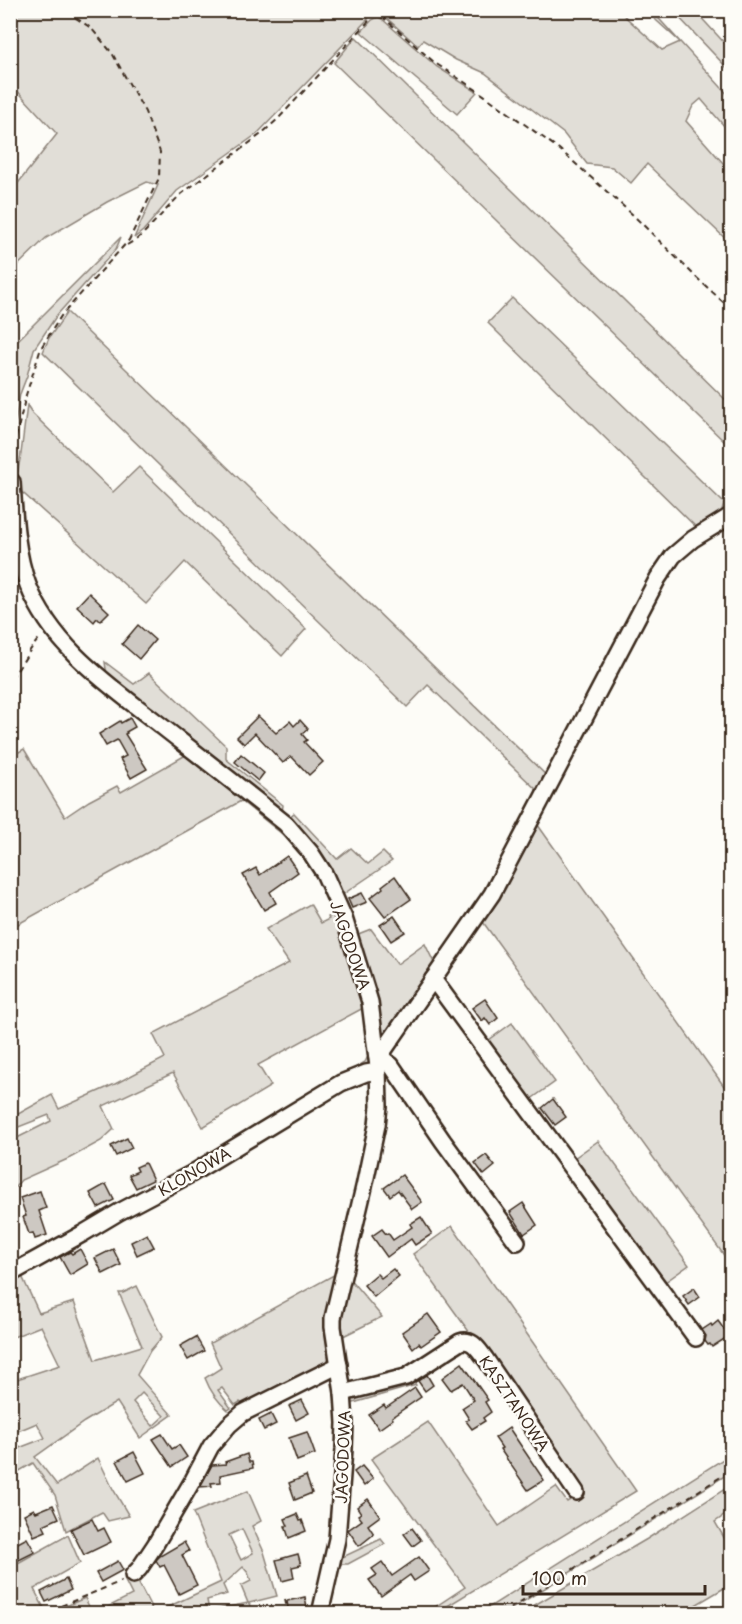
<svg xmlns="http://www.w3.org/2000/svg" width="742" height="1624" font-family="'Playpen Sans',sans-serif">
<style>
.green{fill:#e1ded7;stroke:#8e847a;stroke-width:1.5;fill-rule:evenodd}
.building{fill:#cdc8c2;stroke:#3b2a1e;stroke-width:1.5}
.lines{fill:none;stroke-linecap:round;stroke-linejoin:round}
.minor-casing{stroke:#3b2a1e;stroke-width:20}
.path{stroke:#3b2a1e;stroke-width:2;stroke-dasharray:6 4.5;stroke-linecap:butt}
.minor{stroke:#fdfcf7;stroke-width:15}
.labels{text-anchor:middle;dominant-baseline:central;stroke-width:5;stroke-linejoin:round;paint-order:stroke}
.street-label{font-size:15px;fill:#3b2a1e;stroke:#fdfcf7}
</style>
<rect width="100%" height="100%" fill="#fdfcf7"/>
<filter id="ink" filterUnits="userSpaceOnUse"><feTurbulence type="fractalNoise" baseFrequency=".0167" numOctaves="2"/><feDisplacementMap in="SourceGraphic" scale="12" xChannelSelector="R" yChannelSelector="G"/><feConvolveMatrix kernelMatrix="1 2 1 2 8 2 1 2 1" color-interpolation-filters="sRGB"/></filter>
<g filter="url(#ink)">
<g class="green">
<polygon points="78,10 85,14 89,10 371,11 368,19 257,134 177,191 143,231 134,238 158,185 147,182 107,202 46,238 11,272 11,192 57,134 11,84 11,11"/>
<polygon points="375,10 619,11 662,50 680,42 646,11 652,11 731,98 731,134 701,99 693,106 686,121 731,172 731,244 647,164 631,183 612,167 587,164 564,134 485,73 456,60 423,40 418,46 384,16 380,14 374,15"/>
<polygon points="673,11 695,11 731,50 731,72"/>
<polygon points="378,17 382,19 437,67 477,92 457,114 361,32 372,20"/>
<polygon points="356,37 731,405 731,448 334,63"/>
<polygon points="121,237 116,249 57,315 34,349 27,376 20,394 11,449 11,347"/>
<polygon points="512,298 724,503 722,510 724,515 700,531 488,323"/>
<polygon points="67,312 550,779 542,795 428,685 407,707 43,352 49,338"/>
<polygon points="27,405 32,413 113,492 139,467 306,629 282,656 185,562 146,604 15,486 21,454"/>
<polygon points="105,662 134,684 149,673 226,746 226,759 283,805 282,813 107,676"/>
<polygon points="24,749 65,817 89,801 117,786 121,792 191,752 289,835 286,837 241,801 11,928 10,757"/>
<polygon points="294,813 337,859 351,848 368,864 383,852 392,861 339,897 287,819"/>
<polygon points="535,821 731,1096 731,1265 480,918"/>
<polygon points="310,904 321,923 329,919 328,917 338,912 364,989 373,1058 363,1069 217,1151 365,1062 368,1056 365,1007 258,1065 271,1086 203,1127 173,1073 103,1106 114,1129 101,1141 70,1158 21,1180 11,1192 11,1141 51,1121 49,1115 11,1130 11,1118 52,1095 59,1109 115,1084 165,1058 153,1034 289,963 266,929"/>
<polygon points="371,929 397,964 425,944 437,969 383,1047 353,936"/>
<polygon points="512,1023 555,1082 527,1102 485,1043"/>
<polygon points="598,1141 689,1265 661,1285 570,1161"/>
<polygon points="452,1226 636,1491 436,1613 426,1613 465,1587 371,1459 428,1422 499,1526 556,1487 567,1502 581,1493 488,1358 413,1254"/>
<path d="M80,1241l-58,35 17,37 35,-11 21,58 47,-14 -23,-53h4l14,-7 25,51 -12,14 -13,24 35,40 -32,23 -23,-36 -33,20 -49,35 22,28 41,-27 15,31 16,27 -21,5 -6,-9 -36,19 -11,-36 -22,-32 -22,13v-25l34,-13 -8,-15 -19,8h-7l1,-14 -1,-36 49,-16 -19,-39 -30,12v-60zM142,1393l22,23 -11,10 -20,-24z"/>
<path d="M339,1272l-7,91 -87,47 -5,-8 -5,3 -13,-17 -4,2 13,18 -3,2c-10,-8 -18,-19 -23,-32l16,-10 -11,-25z"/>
<polygon points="348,1277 382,1317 339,1338 337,1323"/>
<polygon points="411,1378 416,1385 350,1404 348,1397"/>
<polygon points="731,1454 731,1472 505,1613 480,1613"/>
<polygon points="731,1485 731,1511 715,1522 726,1541 731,1538 731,1584 682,1613 521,1613 647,1539"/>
<path d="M248,1491l13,30 -9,5 12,26 13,44 -28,7 3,10 -42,1 -1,-2 -7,2 -47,-1 66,-31 -28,-69zM242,1529l11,24 -12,7 -12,-25zM243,1567l5,6 3,8 -10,5 7,17 -39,8 -2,-11 20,-6 -4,-9z"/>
<polygon points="68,1535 80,1563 34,1589 45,1610 40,1613 16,1613 11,1607 10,1550 18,1563"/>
<polygon points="381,1539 385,1544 348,1564 338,1564 338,1555 343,1557"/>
<polygon points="135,1576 154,1613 94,1614 132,1595 125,1581"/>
<polygon points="85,1598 92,1613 49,1613"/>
</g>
<g class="building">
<polygon points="89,593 109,612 100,621 97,618 94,622 77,606"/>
<polygon points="138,625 155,640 139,659 122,644"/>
<polygon points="258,716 276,733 290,721 294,726 300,720 308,729 302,734 307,740 304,742 323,762 309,775 291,756 283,763 255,733 244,744 237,737"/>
<polygon points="130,718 135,727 126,732 127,733 125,734 147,769 131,778 120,759 126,756 117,740 106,746 99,734 120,721 121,723"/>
<polygon points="241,754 264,773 258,781 235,762"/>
<polygon points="287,856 298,872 270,892 276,903 264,910 243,875 256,868 260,875"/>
<polygon points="395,876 411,899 385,917 370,898 383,888 382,886"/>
<polygon points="362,893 367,902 352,908 348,899"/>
<polygon points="394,916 405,932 391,941 380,925"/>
<polygon points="485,999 498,1018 490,1025 485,1018 482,1021 472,1008"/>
<polygon points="553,1099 566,1117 555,1125 542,1108"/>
<polygon points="127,1138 132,1148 116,1156 111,1146"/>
<polygon points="486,1155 495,1166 484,1175 475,1163"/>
<polygon points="145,1163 153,1180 136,1188 129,1175 138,1171 136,1167"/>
<polygon points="402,1175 422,1202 412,1209 398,1190 390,1196 384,1188"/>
<polygon points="106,1184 114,1200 98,1208 90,1193"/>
<polygon points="40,1191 46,1208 39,1211 47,1235 35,1239 33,1233 29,1234 23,1217 26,1216 20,1198"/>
<polygon points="523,1203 537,1225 524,1234 510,1212"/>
<polygon points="421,1217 432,1234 415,1245 411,1239 387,1257 372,1236 382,1229 386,1234 388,1233 393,1240 412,1227 410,1224"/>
<polygon points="147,1234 154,1247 137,1255 131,1242"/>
<polygon points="80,1249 88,1264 70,1275 60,1257 70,1252 72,1254"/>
<polygon points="113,1249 121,1265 103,1274 95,1258"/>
<polygon points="393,1269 399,1276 374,1297 364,1285 377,1274 381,1278"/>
<polygon points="694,1288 700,1297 689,1305 683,1296"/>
<polygon points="428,1314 441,1332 421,1346 419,1343 413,1348 402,1332"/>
<polygon points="718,1321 729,1336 712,1347 710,1344 708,1345 705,1341 706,1336 702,1330 711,1324 712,1326"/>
<polygon points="196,1337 204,1351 188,1360 180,1346"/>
<polygon points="462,1363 488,1400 485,1402 491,1412 483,1418 485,1421 472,1429 466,1421 469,1419 462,1408 474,1400 463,1383 451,1390 442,1378"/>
<polygon points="427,1375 433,1385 425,1391 418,1381"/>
<polygon points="415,1388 421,1397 392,1417 393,1419 379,1429 369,1415 384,1405 386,1408"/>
<polygon points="302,1400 309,1413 296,1420 289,1406"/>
<polygon points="271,1414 276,1424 264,1430 259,1420"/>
<polygon points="509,1428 544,1480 528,1490 500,1449 502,1448 495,1438"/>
<polygon points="307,1432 315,1454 297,1461 289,1438"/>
<polygon points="162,1434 172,1449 179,1445 187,1457 172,1467 153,1439"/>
<polygon points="134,1452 145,1473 128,1481 117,1461"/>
<polygon points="247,1454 249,1462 252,1462 253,1468 220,1475 221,1482 211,1483 212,1486 200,1487 212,1465 226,1464 225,1462"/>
<polygon points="362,1466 373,1479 364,1486 354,1472"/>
<polygon points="306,1476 312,1493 295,1500 289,1483"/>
<polygon points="368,1499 380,1516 368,1525 374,1534 359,1546 348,1530 362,1520 358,1515 361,1513 357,1507"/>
<polygon points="53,1505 59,1518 43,1525 46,1531 34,1536 24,1514 34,1509 36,1512"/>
<polygon points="297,1514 300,1521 302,1520 306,1531 289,1538 285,1526 288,1526 285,1519"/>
<polygon points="92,1519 98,1531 104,1528 111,1542 84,1555 71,1529"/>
<polygon points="412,1528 421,1540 413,1546 404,1534"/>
<polygon points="27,1538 35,1552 19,1560 12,1546"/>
<polygon points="184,1542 189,1551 182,1555 197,1585 179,1594 164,1565 160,1567 156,1560 160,1556"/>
<polygon points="298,1554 301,1565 292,1567 294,1578 282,1581 276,1560"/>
<polygon points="419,1557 429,1571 414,1581 410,1575 381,1596 369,1580 377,1575 372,1569 382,1562 392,1576"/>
<polygon points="118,1561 123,1570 101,1582 96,1573"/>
<polygon points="66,1579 71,1590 46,1602 41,1592"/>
<polygon points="305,1597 308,1614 289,1614 287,1601"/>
</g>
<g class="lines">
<g class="minor-casing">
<g id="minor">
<path d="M12,482c2,32 4,72 16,103 25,64 84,102 136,143 41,32 81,63 122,96l25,29 13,20 20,45 26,84 8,65 1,39 -2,19 -13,62 -31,131v9l10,66 2,30 -1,26 -7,90 -17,75"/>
<polyline points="433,979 696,1338"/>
<polyline points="379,1056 391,1065 443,1141 517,1242"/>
<polyline points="377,1057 384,1050 492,894 658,578 673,556 693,539 732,515"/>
<polyline points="10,1274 82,1234 119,1212 191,1174 341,1083 366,1073 378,1071"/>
<path d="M343,1393l63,-16 54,-35c12,-4 18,7 25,16l91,134"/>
<polyline points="133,1575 139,1569 155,1545 193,1480 211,1446 229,1425 243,1413 339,1365"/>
<polyline points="10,1613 11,1614"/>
</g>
</g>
<g class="path">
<polyline points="371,16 378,15 385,19 435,63 481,93 559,149 633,215 697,278 732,310"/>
<polyline points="127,245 137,239 144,233 180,195 260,135 278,119 368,22 373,10"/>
<polyline points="13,469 16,437 26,395 41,348 61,316 129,240 159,178 160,152 145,112 112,53 91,28 64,10"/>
<path d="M10,678c13,-12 18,-29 31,-41"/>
<polyline points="285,1599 288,1614"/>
<polyline points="61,1606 122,1581"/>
<polyline points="501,1614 732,1470"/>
</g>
<use href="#minor" class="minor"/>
</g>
</g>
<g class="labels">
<g class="street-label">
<text transform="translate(351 945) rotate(71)">JAGODOWA</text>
<text transform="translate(194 1171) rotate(-30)">KLONOWA</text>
<text transform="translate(515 1403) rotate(56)">KASZTANOWA</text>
<text transform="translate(342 1457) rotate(-88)">JAGODOWA</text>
</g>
</g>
<rect width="742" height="1624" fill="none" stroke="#fdfcf7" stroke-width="36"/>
<rect x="18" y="18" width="706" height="1588" fill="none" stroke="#3b2a1e" stroke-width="2" filter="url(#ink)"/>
<path d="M523 1585v9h182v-9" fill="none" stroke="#3b2a1e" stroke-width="3"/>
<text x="532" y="1585" font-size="18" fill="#3b2a1e" stroke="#fdfcf7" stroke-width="4.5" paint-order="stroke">100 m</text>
</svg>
